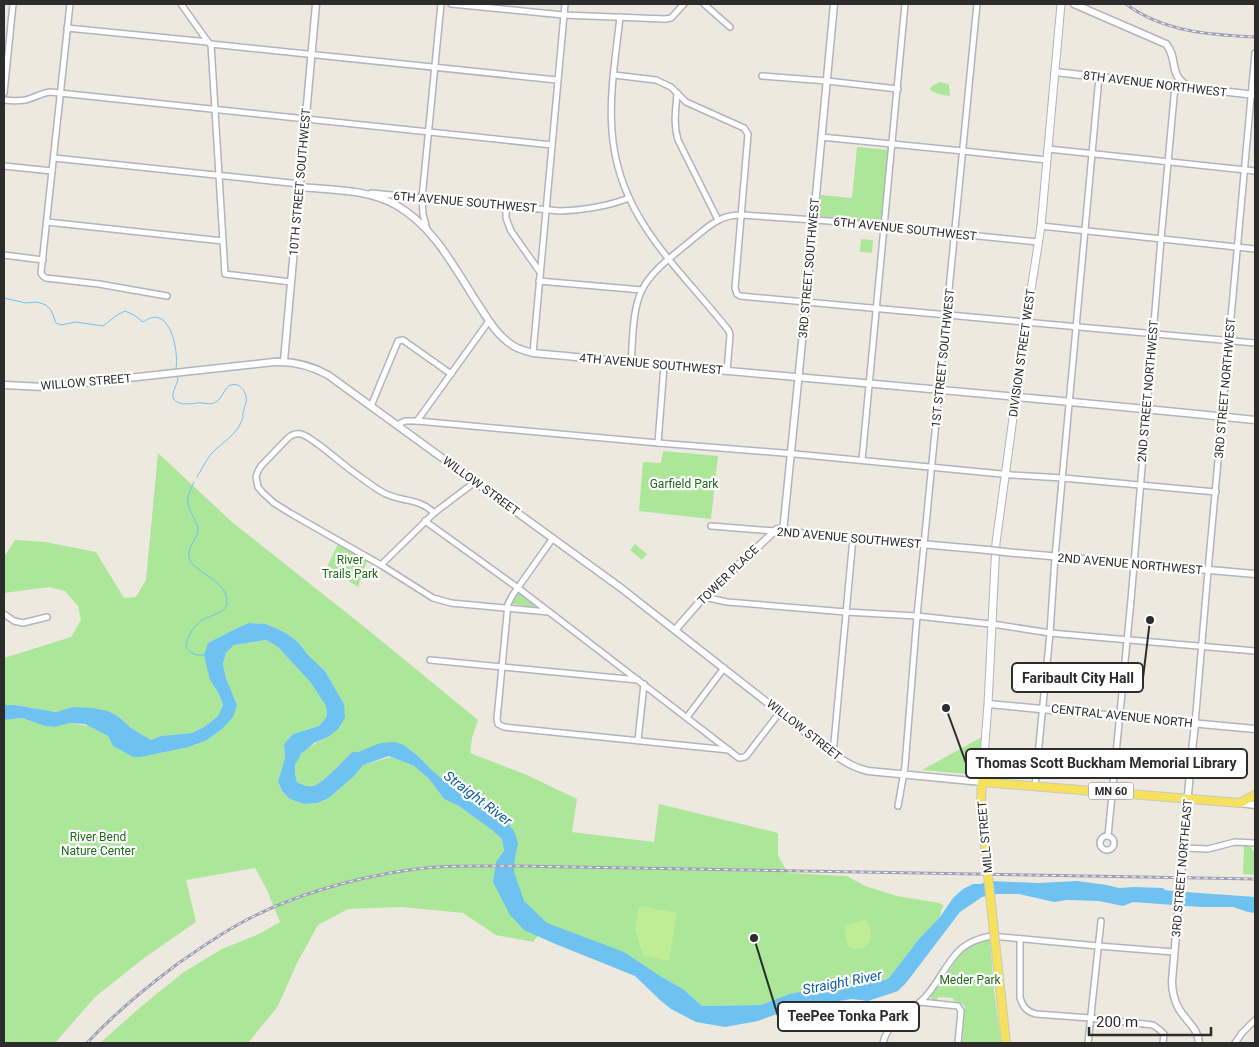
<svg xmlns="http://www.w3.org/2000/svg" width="1259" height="1047" font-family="Roboto,sans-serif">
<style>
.green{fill:#abe699}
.pitch{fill:#beed95}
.water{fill:#6ec2f2}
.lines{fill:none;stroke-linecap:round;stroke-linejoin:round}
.stream{stroke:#6ec2f2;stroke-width:1}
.minor-casing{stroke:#b2b3c0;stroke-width:8}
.tertiary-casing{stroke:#b2b3c0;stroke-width:9}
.secondary-casing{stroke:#b2b3c0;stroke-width:9}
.primary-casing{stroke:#c8c8c8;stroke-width:10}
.minor{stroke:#fff;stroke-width:5}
.tertiary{stroke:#fff;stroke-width:6}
.secondary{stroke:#fff;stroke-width:7}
.primary{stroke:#f5e15c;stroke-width:8}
.rail-casing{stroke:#a0a1b7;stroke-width:3}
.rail{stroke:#fff;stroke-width:1;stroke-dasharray:4;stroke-linecap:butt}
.tertiary-bridge-casing{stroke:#b2b3c0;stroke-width:9;stroke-linecap:butt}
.primary-bridge-casing{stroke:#c8c8c8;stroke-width:10;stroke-linecap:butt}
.tertiary-bridge{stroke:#fff;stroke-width:6}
.primary-bridge{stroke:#f5e15c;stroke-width:8}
.labels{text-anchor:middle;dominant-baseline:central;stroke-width:4.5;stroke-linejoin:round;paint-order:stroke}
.shield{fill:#fff;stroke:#6b6b6b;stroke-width:1}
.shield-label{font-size:11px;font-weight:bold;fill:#2c2c2c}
.street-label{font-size:12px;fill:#2c2c2c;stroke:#fff}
.park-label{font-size:12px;fill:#216c18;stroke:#fff}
.water-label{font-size:14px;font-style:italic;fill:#095ea2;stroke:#fff}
.leader{fill:none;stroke:#2c2c2c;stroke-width:2}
.callout-dot{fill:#2c2c2c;stroke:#fff;stroke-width:2}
.callout{fill:#fff;stroke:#2c2c2c;stroke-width:2}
.callout-label{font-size:14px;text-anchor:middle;font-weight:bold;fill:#2c2c2c}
</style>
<rect width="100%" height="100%" fill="#eee9de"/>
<g class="green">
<path d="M940,82l8,2 1,1 1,11c-4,0 -16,-3 -20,-6l2,-4z"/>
<polygon points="857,147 889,150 882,223 819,216 821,195 852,198"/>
<polygon points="861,239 873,240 872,253 860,252"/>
<polygon points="663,451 718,456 711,519 639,511 643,462 661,463"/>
<path d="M158,453l74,69 135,107 111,91 -6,18 -2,15 57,22 50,24 -5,33 82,10 5,-38 119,29v23l10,17 59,3 18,10 32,10 42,7 5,3 -3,4 -1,7 -22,23 -29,38 -4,2 -22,2 -29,6 -23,2 -22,4 -28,11 -59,1 -19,-17 -23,-13 -112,-52 -15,18 -37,-7 -33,-22 -61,-6 -54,2 -30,16 -21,38 -19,43 -30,37h-148l44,-39 40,-32 38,-23 37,-15 21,-12 -13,-32 -12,-22 -69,12 10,42 -52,36 -49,39 -40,46h-51v-323l18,-2 23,8 10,1 14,-4 20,3 19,10 5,10 20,11h8l48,-10 18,-7 15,-11 15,-24 -11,-27 -3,-14 3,-11 8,-8 32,-5 12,7 33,36 15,23 1,10 -8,10 -26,8 -9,10 1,14 -7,23 4,10 8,8 14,5 15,-1 10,-5 25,-22 9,-11 28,-8 23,9 15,13 15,20 15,7 34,24 9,9 2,12 -7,11 18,-2 -26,-52 -10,-8 -17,-5 -29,-24 -15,-15 -14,-11 -37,4 -9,3h-6c-7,7 -31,33 -39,34 -6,1 -11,-1 -16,-4 -1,-5 -4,-11 -2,-16 2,-14 22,-24 33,-29l16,-33 -19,-33 -17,-16 -10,-13 -12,-9 -13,-6 -7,-3 -17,-1 -12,5 -29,15 2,37 9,14 4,11 -5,11 -14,11 -12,6 -31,3 -10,4 -20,-12 -12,-11 -46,-10 -16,5 -42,-7h-11v-47l67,-21 10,-17 -3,-14 -13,-15 -16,-4 -45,6v-38l2,-1 9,-14 30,2 51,10 28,46 12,-1 10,-17z"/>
<polygon points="338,544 367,561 358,587 327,567"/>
<polygon points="635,544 647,554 642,560 630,550"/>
<polygon points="519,592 536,604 536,605 533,607 513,604 512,601"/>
<polygon points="982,737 978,775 922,770"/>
<polygon points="1244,845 1249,845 1255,853 1255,875 1243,874"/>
<path d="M990,939l4,50 7,54h-39l3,-34c-1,-6 -6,-7 -11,-8l-1,-3 -15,-1 -1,3h-5l-1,-4 33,-47 11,-7z"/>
</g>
<g class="pitch">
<polygon points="639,906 677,913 669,961 643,956 635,929"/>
<path d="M864,920l3,1c9,17 1,34 -19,26l-4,-19 2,-3z"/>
</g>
<path class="water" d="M249,623l17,1 7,3 13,6 12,9 10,13 17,16 19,33 1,14 -7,11 -10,8 -14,6 -13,11 -6,11v9l2,8c5,3 10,5 16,4 8,-1 32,-27 39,-34h6l22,-9 15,-1 9,3 14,11 15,15 29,24 17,5 23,16 12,15 4,12 -4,21v8l10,29 23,22 77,29 36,24 23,13 19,17 59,-1 28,-11 22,-4 23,-2 29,-6 22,-2 4,-2 29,-38 22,-23 13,-19 10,-9 10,-5h7l10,-3 49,2 38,-2 30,4 12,3 16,-1 28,1 2,2 7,1 83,6v16l-7,-1 -15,-5h-33l-67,-5 -10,4 -24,-5 -32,-1 -13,2 -35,-8h-22l-15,3 -22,15 -54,71 -8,8 -30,10 -16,-2 -13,2 -8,5 -19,2 -38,7 -16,6 -33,6 -29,-5 -25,-13 -10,-8 -26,-25 -82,-33 -29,-13 -14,-15 -17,-33 3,-20 8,-11 -2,-12 -10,-9 -33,-24 -15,-7 -15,-20 -15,-13 -25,-10 -26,9 -9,11 -25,22 -11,5 -14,1 -14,-5 -8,-8 -4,-10 7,-23 -1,-14 9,-10 26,-8 8,-10 -1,-10 -15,-23 -33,-36 -12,-7 -32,5 -8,8 -3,11 3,14 11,27 -4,12 -11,12 -15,11 -18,7 -48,10h-8l-20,-11 -5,-10 -23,-12 -16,-1 -14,4 -10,-1 -23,-8 -18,2v-15h11l41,7 17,-5 19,1 16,3 11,6 12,11 20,12 10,-4 31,-3 12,-6 14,-11 5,-11 -4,-11 -9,-14 -6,-25 4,-12 29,-15z"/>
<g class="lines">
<g class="stream">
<path d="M4,298l22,5 11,-1 9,3 5,5 5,13 5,2 15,-3 27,4 14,-11 8,-4 9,4 9,7c27,-20 36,29 33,47"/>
<path d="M177,376l1,3c-1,6 -6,12 -5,18 2,9 18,7 24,6 7,-1 13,3 19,-1 7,-4 8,-15 15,-17 5,-2 10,1 13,6 5,10 1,12 -1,22 -1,5 1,2 -1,7 -5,15 -21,23 -31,34 -5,7 -10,16 -14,23"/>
<path d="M194,482c-8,18 -9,19 0,36 1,4 4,7 4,11 0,11 -15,21 -7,33 10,13 35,19 36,39 1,11 -15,14 -23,18 -9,5 -18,18 -18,28 5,7 10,9 18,8"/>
</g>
<g class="minor-casing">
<g id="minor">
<polyline points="70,4 41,273 43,276 46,278 99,284 167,296"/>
<polyline points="181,4 208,42"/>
<polyline points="451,4 563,15 665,19 671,18 684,4"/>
<polyline points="704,4 730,27"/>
<path d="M620,17c-4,37 -11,77 -8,114 6,88 67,136 117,200l1,4 -3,36"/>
<polyline points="67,28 208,42 211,44 557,80"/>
<polyline points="211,44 225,274 291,282"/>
<polyline points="614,75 656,80 671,87 686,102 744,128 748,134 735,288 737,294 740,296 1255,343"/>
<polyline points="762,76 827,81 898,89"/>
<polyline points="4,93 13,4"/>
<path d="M677,93c-1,16 -4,31 1,47l40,80"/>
<path d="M4,100c7,1 14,1 21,0 9,-2 16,-7 25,-8l502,53"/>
<polyline points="821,137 963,151 1047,160"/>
<polyline points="1048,149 1255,171"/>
<polyline points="54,158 300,184"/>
<polyline points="4,166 52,171"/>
<path d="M371,193l189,18c24,-1 46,-4 69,-13"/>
<polyline points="506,206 506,218 511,231 540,272"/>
<polyline points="47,222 223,241"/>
<polyline points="1041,226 1255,249"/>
<polyline points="427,230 423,214 422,198 441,4"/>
<polyline points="4,255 43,260"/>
<polyline points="539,281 642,290"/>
<polyline points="533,353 565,4"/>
<path d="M631,362c2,-22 1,-52 11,-72 11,-22 34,-36 52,-52 8,-6 16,-14 25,-18 7,-4 15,-5 23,-5l87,6 209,21"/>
<polyline points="371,406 398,341 403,340 451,374"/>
<polyline points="417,421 489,321"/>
<polyline points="397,425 405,421 417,421 658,443 795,454 1012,475 1063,478 1216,492"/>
<polyline points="658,443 664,366"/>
<polyline points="862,460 905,4"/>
<path d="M475,482l-41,31c-14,-15 -33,-11 -50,-20 -11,-6 -22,-15 -32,-22 -11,-8 -41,-35 -51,-37 -6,-1 -10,1 -14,5l-26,27 -3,5 -2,6 2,10 5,6 11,10 16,10 91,52 52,33 18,5 98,9"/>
<polyline points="425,521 518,588 739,758 745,757 747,755 780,712"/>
<polyline points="711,526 775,531"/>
<polyline points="553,538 512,596 508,604 497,719 498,724 504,727 729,750"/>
<polyline points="381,565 434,513"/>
<polyline points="704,597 727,602 846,612 917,616 999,625 1050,633 1255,651"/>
<polyline points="4,614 14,621 23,623 47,617"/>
<polyline points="430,660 638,680"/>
<polyline points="687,717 724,668"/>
<polyline points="1195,724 1208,571 1255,53"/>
<polyline points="638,740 644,684"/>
<polyline points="833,754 853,538"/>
<polyline points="1035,786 1050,633 1055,557 1099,77"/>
<polyline points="898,806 905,766 917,616 977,4"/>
<circle cx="1107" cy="843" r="7"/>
<polyline points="1108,836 1131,600 1161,239 1175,86"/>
<polyline points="1184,848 1208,849 1235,842 1254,843"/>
<path d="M1020,939v59c3,9 7,14 16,16l54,4 63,7 7,5 4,4 -1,9"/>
<polyline points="920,1002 958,1006 961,1011 958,1043"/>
<path d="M883,1043c6,-25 29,-30 44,-48 13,-15 20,-34 35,-47 9,-7 18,-10 29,-12l107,10 76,6"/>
<polyline points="1088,1043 1101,921"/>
<polyline points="1235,1043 1242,1033 1255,1020"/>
</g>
</g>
<g class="tertiary-casing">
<g id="tertiary">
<path d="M1074,4l92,40c13,15 1,30 23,43"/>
<polyline points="1055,72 1255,95"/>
<path d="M300,187c32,3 67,2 96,18 39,22 60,66 84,102 9,14 17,28 32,38 6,4 13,6 21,8 240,23 482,42 722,67"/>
<polyline points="284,361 316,4"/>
<path d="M4,385l40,2 11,-1 219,-24c20,-1 36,3 54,13l293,213 212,166c11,7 21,14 35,17l114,11"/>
<polyline points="775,531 988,550"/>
<polyline points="783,532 806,302 834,4"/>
<polyline points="1005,552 1015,553 1255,574"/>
<polyline points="675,630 704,597 777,529"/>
<polyline points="988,704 1255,729"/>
<path d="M1195,724l-4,36 -19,221c0,10 2,19 7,28 7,12 19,19 20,34"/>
<polyline points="1240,803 1255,805"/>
</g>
</g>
<g class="secondary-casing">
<polyline id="secondary" points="982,782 988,704 996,543 1026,322 1041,226 1061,4"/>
</g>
<g class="primary-casing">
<g id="primary">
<polyline points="981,801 982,782 1240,803 1255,795"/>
<polyline points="998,969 1006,1043"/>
</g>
</g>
<use href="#minor" class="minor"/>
<use href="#tertiary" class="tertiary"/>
<use href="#secondary" class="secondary"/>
<use href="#primary" class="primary"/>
<g class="rail-casing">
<g id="rail">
<path d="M1126,4c37,28 85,31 129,33"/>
<path d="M87,1043c27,-29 57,-54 89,-78 20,-14 41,-29 63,-41 50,-28 114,-46 170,-54 35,-5 71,-4 106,-4l740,13"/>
</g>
</g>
<use href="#rail" class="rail"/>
<g class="tertiary-bridge-casing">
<polyline id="tertiary-bridge" points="988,550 1005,552"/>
</g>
<g class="primary-bridge-casing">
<polyline id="primary-bridge" points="981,801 982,820 998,969"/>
</g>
<use href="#tertiary-bridge" class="tertiary-bridge"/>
<use href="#primary-bridge" class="primary-bridge"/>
</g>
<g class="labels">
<rect class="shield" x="1088.5" y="782.5" width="45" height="17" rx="4"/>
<g class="shield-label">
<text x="1111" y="791">MN 60</text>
</g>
<g class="street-label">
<text transform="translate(1155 84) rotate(7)">8TH AVENUE NORTHWEST</text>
<text transform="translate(300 182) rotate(-85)">10TH STREET SOUTHWEST</text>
<text transform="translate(465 202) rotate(5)">6TH AVENUE SOUTHWEST</text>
<text transform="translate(905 229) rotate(6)">6TH AVENUE SOUTHWEST</text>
<text transform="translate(809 268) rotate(-85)">3RD STREET SOUTHWEST</text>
<text transform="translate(1022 353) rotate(-82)">DIVISION STREET WEST</text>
<text transform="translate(943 358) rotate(-84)">1ST STREET SOUTHWEST</text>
<text transform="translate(651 364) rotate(5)">4TH AVENUE SOUTHWEST</text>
<text transform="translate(86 382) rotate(-5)">WILLOW STREET</text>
<text transform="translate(1225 388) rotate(-85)">3RD STREET NORTHWEST</text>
<text transform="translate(1148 391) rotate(-85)">2ND STREET NORTHWEST</text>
<text transform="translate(481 486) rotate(36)">WILLOW STREET</text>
<text transform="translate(849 538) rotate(5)">2ND AVENUE SOUTHWEST</text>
<text transform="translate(1130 564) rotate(5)">2ND AVENUE NORTHWEST</text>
<text transform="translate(728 575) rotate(-44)">TOWER PLACE</text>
<text transform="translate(1122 716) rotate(6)">CENTRAL AVENUE NORTH</text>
<text transform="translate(804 730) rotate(38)">WILLOW STREET</text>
<text transform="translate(985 837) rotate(-95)">MILL STREET</text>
<text transform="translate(1182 868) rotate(-85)">3RD STREET NORTHEAST</text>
</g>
<g class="park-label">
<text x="684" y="484">Garfield Park</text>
<text x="350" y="560">River<tspan x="350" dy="14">Trails Park</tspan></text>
<text x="98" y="837">River Bend<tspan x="98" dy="14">Nature Center</tspan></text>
<text x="970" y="980">Meder Park</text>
</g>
<g class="water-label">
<text transform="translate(478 798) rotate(37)">Straight River</text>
<text transform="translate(842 982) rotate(-11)">Straight River</text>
</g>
</g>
<path class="leader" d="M1150 620L1143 678M946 708L966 763M754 938L778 1016"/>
<g class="callout-dot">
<circle cx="1150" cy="620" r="5"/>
<circle cx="946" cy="708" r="5"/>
<circle cx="754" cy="938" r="5"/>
</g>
<g class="callout">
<rect x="1012" y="663" width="131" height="29" rx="5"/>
<rect x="966" y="749" width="281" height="29" rx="5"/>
<rect x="778" y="1002" width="141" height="29" rx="5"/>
</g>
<g class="callout-label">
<text x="1078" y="683">Faribault City Hall</text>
<text x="1106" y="768">Thomas Scott Buckham Memorial Library</text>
<text x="848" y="1021">TeePee Tonka Park</text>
</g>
<rect width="1259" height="1047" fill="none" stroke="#2c2c2c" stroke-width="10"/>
<path d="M1089 1027v8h122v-8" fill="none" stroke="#2c2c2c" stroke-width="2.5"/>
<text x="1096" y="1027" font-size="15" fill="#2c2c2c" stroke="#ffffff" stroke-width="4" paint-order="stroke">200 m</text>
</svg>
